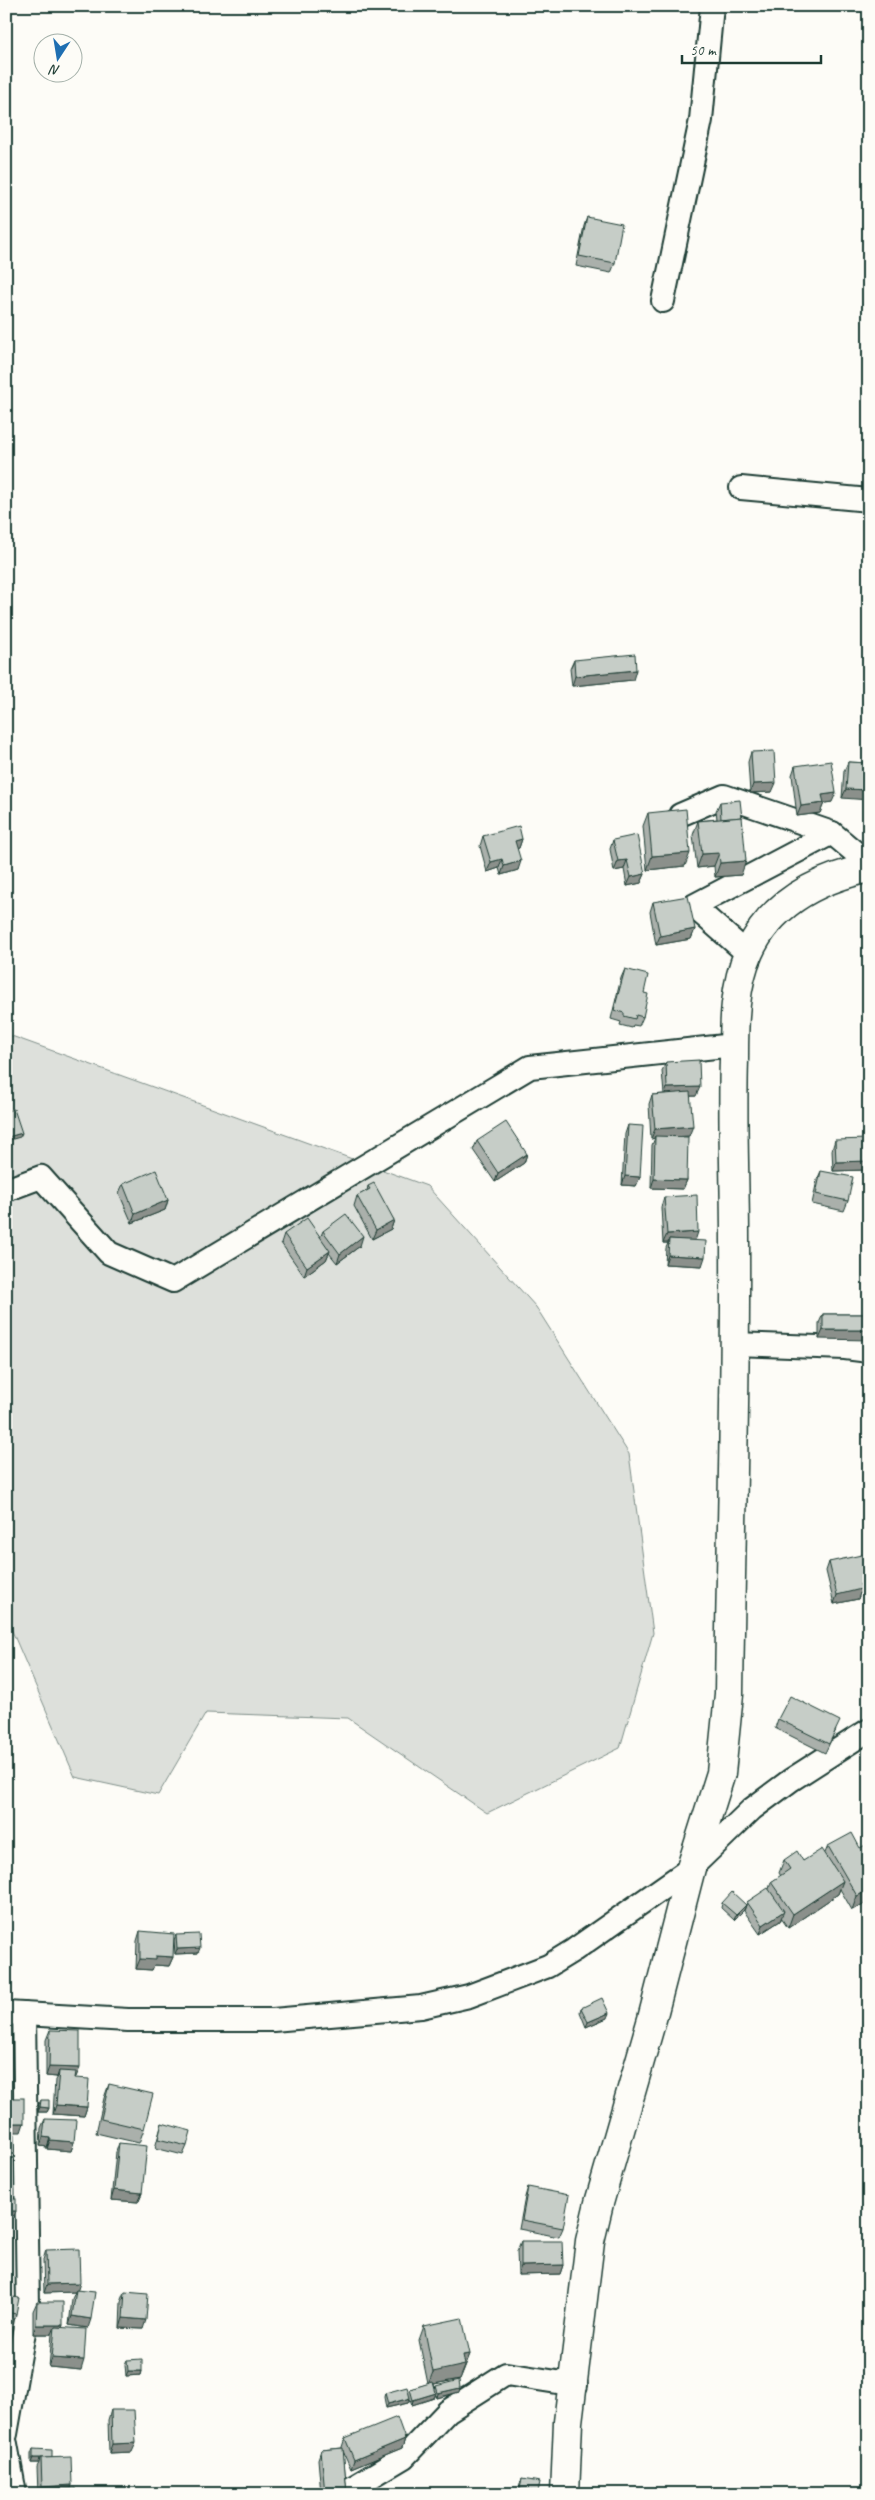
<svg xmlns="http://www.w3.org/2000/svg" width="875" height="2500" font-family="Caveat,sans-serif">
<style>
.green{fill:#dde0db;stroke:#7e8e88}
.lines{fill:none;stroke-linecap:round;stroke-linejoin:round}
.minor-casing{stroke:#1f3d34;stroke-width:26}
.tertiary-casing{stroke:#1f3d34;stroke-width:31}
.minor{stroke:#fdfcf7;stroke-width:22}
.tertiary{stroke:#fdfcf7;stroke-width:28}
.wall{fill:#aab0ab;stroke:#1f3d34}
.shaded-wall{fill:#8b908b;stroke:#1f3d34}
.building{fill:#c6cdc7;stroke:#1f3d34}
</style>
<rect width="100%" height="100%" fill="#fdfcf7"/>
<filter id="ink" filterUnits="userSpaceOnUse"><feTurbulence type="fractalNoise" baseFrequency=".02" numOctaves="2"/><feDisplacementMap in="SourceGraphic" scale="10" xChannelSelector="R" yChannelSelector="G"/><feConvolveMatrix kernelMatrix="1 2 1 2 8 2 1 2 1" color-interpolation-filters="sRGB"/></filter>
<g filter="url(#ink)">
<polygon class="green" points="6,1034 427,1186 536,1307 629,1454 653,1633 620,1748 487,1813 348,1718 206,1713 158,1795 75,1777 6,1617"/>
<g class="lines">
<g class="minor-casing">
<g id="minor">
<polyline points="663,301 701,120 712,6"/>
<polyline points="741,488 869,500"/>
<polyline points="680,815 724,796 832,833 869,864"/>
<polyline points="748,954 693,906 832,833"/>
<polyline points="6,1190 41,1177 109,1253 173,1281 530,1067 734,1045"/>
<polyline points="734,1344 845,1348 869,1351"/>
<polyline points="6,2013 128,2020 273,2020 421,2007 469,1996 548,1966 574,1950 691,1868 752,1809 791,1780 869,1730"/>
<polyline points="6,2434 28,2309 24,2014"/>
<polyline points="6,2444 15,2494"/>
<polyline points="352,2488 404,2457 448,2411 506,2374 576,2385"/>
</g>
</g>
<g class="tertiary-casing">
<path id="tertiary" d="M565,2494l3,-72 22,-181 9,-38 53,-184 39,-151 30,-95 8,-79c2,-151 7,-303 6,-455 0,-60 -3,-120 -1,-180 0,-35 0,-74 15,-107 22,-49 69,-73 120,-84"/>
</g>
<use href="#minor" class="minor"/>
<use href="#tertiary" class="tertiary"/>
</g>
<g class="wall">
<polygon points="587,217 615,263 611,273 576,266 584,226"/>
<polygon points="574,660 633,680 572,686 570,669"/>
<polygon points="751,752 772,792 750,793 748,762"/>
<polygon points="848,762 869,763 842,798 844,771"/>
<polygon points="795,766 832,802 824,803 820,813 797,816 792,775"/>
<polygon points="720,802 741,875 715,877 714,866 697,868 693,835 698,821 717,819 716,811"/>
<polygon points="648,813 685,866 647,870 643,826"/>
<polygon points="483,836 522,839 519,848 517,849 518,870 501,875 499,868 487,872 480,846"/>
<polygon points="613,840 645,874 641,883 627,886 624,869 614,871 610,849"/>
<polygon points="653,902 695,929 691,939 656,945 650,912"/>
<polygon points="625,969 644,993 643,1017 639,1026 633,1025 632,1028 620,1025 621,1022 611,1019 621,978"/>
<polygon points="666,1062 696,1096 690,1096 689,1136 679,1136 687,1180 683,1189 651,1188 652,1145 655,1138 651,1139 649,1104 652,1095 664,1094 662,1071"/>
<polygon points="628,1125 640,1177 636,1186 622,1185 625,1134"/>
<polygon points="835,1140 868,1161 865,1170 833,1171 832,1150"/>
<polygon points="477,1141 527,1154 524,1163 495,1182 473,1150"/>
<polygon points="821,1171 848,1201 844,1211 812,1204 817,1180"/>
<polygon points="123,1184 168,1200 165,1210 132,1223 119,1193"/>
<polygon points="368,1186 394,1220 391,1229 372,1239 354,1206 357,1196 367,1191"/>
<polygon points="664,1197 695,1241 702,1266 665,1264 666,1248 668,1243 663,1243 661,1207"/>
<polygon points="323,1231 360,1246 337,1263 329,1253 326,1260 304,1276 281,1243 284,1234 320,1238"/>
<polygon points="823,1314 869,1314 819,1339 819,1323"/>
<polygon points="829,1562 869,1566 869,1591 860,1593 858,1599 834,1604 826,1571"/>
<polygon points="778,1719 836,1730 825,1753 775,1728"/>
<polygon points="828,1846 869,1901 852,1910 840,1889 838,1894 788,1928 781,1918 780,1921 760,1934 744,1911 747,1902 769,1889 771,1882 781,1876 779,1873 784,1860 803,1861 825,1853"/>
<polygon points="722,1903 744,1910 734,1920 721,1908"/>
<polygon points="140,1931 173,1957 169,1966 154,1965 152,1970 136,1969 137,1941"/>
<polygon points="176,1935 198,1953 175,1954 174,1940"/>
<polygon points="581,2008 607,2018 586,2027 580,2012"/>
<polygon points="50,2030 76,2077 75,2078 87,2107 84,2116 53,2114 55,2080 57,2077 46,2076 46,2040"/>
<polygon points="109,2084 144,2129 139,2143 96,2133 104,2098"/>
<polygon points="41,2100 49,2108 47,2112 38,2112 39,2104"/>
<polygon points="45,2119 74,2142 71,2151 47,2149 47,2147 40,2146 41,2128"/>
<polygon points="162,2123 187,2146 183,2155 155,2148"/>
<polygon points="119,2143 142,2193 138,2202 111,2200 116,2152"/>
<polygon points="528,2187 563,2228 559,2237 519,2229 525,2197"/>
<polygon points="521,2241 563,2265 560,2274 518,2275 517,2251"/>
<polygon points="46,2250 77,2290 88,2328 69,2325 72,2299 75,2292 44,2293 43,2260"/>
<polygon points="125,2292 143,2329 120,2328 121,2302"/>
<polygon points="6,2296 16,2314 15,2319 6,2317"/>
<polygon points="37,2302 63,2325 62,2327 81,2370 49,2367 52,2334 33,2334 33,2311"/>
<polygon points="424,2326 470,2354 460,2379 434,2384 435,2389 436,2386 459,2392 437,2398 436,2395 434,2398 412,2405 410,2399 408,2403 386,2408 384,2397 385,2393 409,2392 410,2389 428,2384 419,2340"/>
<polygon points="127,2360 142,2371 141,2375 126,2376 125,2364"/>
<polygon points="111,2410 132,2452 109,2453 108,2420"/>
<polygon points="345,2438 405,2439 402,2448 351,2469 343,2451 347,2494 321,2494 318,2459 321,2450 342,2448 342,2447"/>
<polygon points="33,2449 52,2458 72,2485 71,2488 77,2494 38,2494 37,2467 39,2463 31,2463 31,2454"/>
<polygon points="522,2479 538,2492 538,2494 491,2494 491,2492 519,2493 520,2484"/>
</g>
<g class="shaded-wall">
<polygon points="636,670 633,680 572,686 575,676"/>
<polygon points="776,783 772,792 750,793 753,784"/>
<polygon points="846,789 869,790 869,800 842,798"/>
<polygon points="836,793 832,802 819,804 822,795"/>
<polygon points="824,803 820,813 797,816 801,806"/>
<polygon points="522,839 519,848 512,850 515,841"/>
<polygon points="690,853 685,866 647,870 652,856"/>
<polygon points="719,853 714,866 697,868 702,854"/>
<polygon points="502,859 499,868 487,872 491,862"/>
<polygon points="627,860 624,869 614,871 618,861"/>
<polygon points="521,861 518,870 501,875 504,866"/>
<polygon points="746,861 741,875 715,877 720,863"/>
<polygon points="645,874 641,883 627,886 631,877"/>
<polygon points="695,929 691,939 656,945 660,936"/>
<polygon points="700,1087 696,1096 664,1097 667,1088"/>
<polygon points="693,1126 689,1136 655,1138 655,1136 655,1138 651,1139 655,1129"/>
<polygon points="22,1133 20,1137 6,1141 8,1137"/>
<polygon points="527,1154 524,1163 495,1182 498,1173"/>
<polygon points="868,1161 865,1170 833,1171 836,1162"/>
<polygon points="625,1176 640,1177 636,1186 622,1185"/>
<polygon points="654,1179 687,1180 683,1189 651,1188"/>
<polygon points="168,1200 165,1210 132,1223 135,1214"/>
<polygon points="394,1220 391,1229 372,1239 376,1230"/>
<polygon points="698,1232 695,1241 669,1239 668,1243 663,1243 667,1234"/>
<polygon points="363,1236 360,1246 337,1263 340,1254"/>
<polygon points="330,1251 326,1260 304,1276 307,1267"/>
<polygon points="668,1255 705,1257 702,1266 665,1264"/>
<polygon points="823,1330 869,1330 869,1340 819,1339"/>
<polygon points="869,1583 869,1591 860,1593 858,1599 834,1604 837,1595 860,1584"/>
<polygon points="843,1881 838,1894 788,1928 793,1914"/>
<polygon points="869,1890 869,1901 852,1910 857,1896"/>
<polygon points="746,1905 744,1910 734,1920 736,1915"/>
<polygon points="784,1911 780,1921 760,1934 763,1925"/>
<polygon points="200,1948 198,1953 175,1954 177,1949"/>
<polygon points="156,1956 173,1957 169,1966 154,1965 152,1970 136,1969 140,1959"/>
<polygon points="609,2013 607,2018 586,2027 588,2022"/>
<polygon points="49,2067 80,2068 76,2077 58,2077 59,2071 57,2077 46,2076"/>
<polygon points="56,2105 87,2107 84,2116 53,2114"/>
<polygon points="40,2107 49,2108 47,2112 38,2112"/>
<polygon points="6,2123 24,2123 21,2132 6,2132"/>
<polygon points="43,2137 50,2138 47,2147 40,2146"/>
<polygon points="50,2140 74,2142 71,2151 47,2149"/>
<polygon points="114,2190 142,2193 138,2202 111,2200"/>
<polygon points="6,2211 16,2211 14,2216 6,2216"/>
<polygon points="563,2265 560,2274 518,2275 521,2266"/>
<polygon points="80,2283 77,2292 76,2290 75,2292 44,2293 47,2284"/>
<polygon points="72,2316 91,2319 88,2328 69,2325"/>
<polygon points="123,2318 146,2320 143,2329 120,2328"/>
<polygon points="36,2325 63,2325 59,2334 55,2327 52,2334 33,2334"/>
<polygon points="470,2354 460,2379 428,2385 433,2372 463,2355"/>
<polygon points="52,2358 84,2360 81,2370 49,2367"/>
<polygon points="128,2371 142,2371 141,2375 126,2376"/>
<polygon points="460,2388 459,2392 437,2398 438,2393"/>
<polygon points="436,2393 434,2398 412,2405 413,2400"/>
<polygon points="410,2398 408,2403 386,2408 388,2404"/>
<polygon points="405,2439 402,2448 351,2469 354,2460"/>
<polygon points="136,2443 132,2452 109,2453 112,2444"/>
<polygon points="33,2458 40,2458 39,2463 31,2463"/>
<polygon points="72,2485 69,2494 43,2490 41,2494 39,2494 42,2487"/>
</g>
<g class="building">
<polygon points="587,217 622,224 615,263 579,256"/>
<polygon points="635,654 636,670 575,676 574,660"/>
<polygon points="774,751 776,783 753,784 751,752"/>
<polygon points="831,761 836,793 822,795 824,803 801,806 795,766"/>
<polygon points="848,762 869,763 869,790 846,789"/>
<polygon points="740,800 742,818 742,817 721,819 720,802"/>
<polygon points="686,809 690,853 652,856 648,813"/>
<polygon points="742,817 746,861 720,863 719,853 702,854 698,821"/>
<polygon points="519,826 522,839 515,841 521,861 504,866 502,859 491,862 483,836"/>
<polygon points="637,835 645,874 631,877 627,860 618,861 613,840"/>
<polygon points="688,896 695,929 660,936 653,902"/>
<polygon points="625,969 648,975 644,993 648,994 643,1017 636,1015 635,1019 624,1016 624,1013 614,1010"/>
<polygon points="699,1060 700,1087 667,1088 666,1062"/>
<polygon points="690,1092 693,1126 655,1129 652,1095"/>
<polygon points="14,1109 22,1133 8,1137 6,1132 6,1111"/>
<polygon points="506,1122 527,1154 498,1173 477,1141"/>
<polygon points="628,1125 643,1126 640,1177 625,1176"/>
<polygon points="655,1136 688,1137 687,1180 654,1179"/>
<polygon points="867,1139 868,1161 836,1162 835,1140"/>
<polygon points="156,1170 168,1200 135,1214 123,1184"/>
<polygon points="821,1171 853,1177 848,1201 816,1194"/>
<polygon points="374,1183 394,1220 376,1230 357,1196 370,1189 368,1186"/>
<polygon points="697,1195 698,1232 667,1234 664,1197"/>
<polygon points="346,1214 363,1236 340,1254 323,1231"/>
<polygon points="307,1218 330,1251 307,1267 284,1234"/>
<polygon points="669,1239 706,1241 705,1257 668,1255"/>
<rect x="823" y="1314" width="46" height="16"/>
<polygon points="866,1554 869,1566 869,1583 860,1584 861,1589 837,1595 829,1562"/>
<polygon points="790,1696 840,1721 829,1744 778,1719"/>
<polygon points="852,1833 860,1848 869,1843 869,1890 857,1896 828,1846"/>
<polygon points="822,1849 843,1881 793,1914 771,1882 790,1869 784,1860 797,1851 803,1861"/>
<polygon points="768,1888 784,1911 763,1925 747,1902"/>
<polygon points="732,1892 746,1905 736,1915 722,1903"/>
<polygon points="140,1931 174,1934 173,1957 156,1956 156,1960 140,1959"/>
<polygon points="199,1934 200,1948 177,1949 176,1935"/>
<polygon points="602,1998 609,2013 588,2022 581,2008"/>
<polygon points="50,2030 80,2031 80,2068 49,2067"/>
<polygon points="59,2071 76,2072 75,2078 89,2079 87,2107 56,2105"/>
<polygon points="109,2084 153,2094 144,2129 101,2119"/>
<rect x="6" y="2098" width="18" height="25"/>
<polygon points="41,2100 49,2100 49,2108 40,2107"/>
<polygon points="45,2119 76,2120 74,2142 50,2140 50,2138 43,2137"/>
<polygon points="162,2123 191,2131 187,2146 158,2139"/>
<polygon points="119,2143 147,2146 142,2193 114,2190"/>
<polygon points="528,2187 569,2195 563,2228 522,2220"/>
<rect x="6" y="2199" width="10" height="12"/>
<polygon points="521,2241 562,2241 563,2265 521,2266"/>
<polygon points="79,2249 80,2283 47,2284 46,2250"/>
<polygon points="76,2290 95,2292 91,2319 72,2316"/>
<polygon points="125,2292 148,2294 146,2320 123,2318"/>
<polygon points="6,2296 19,2298 16,2314 6,2312"/>
<polygon points="37,2302 63,2302 63,2325 36,2325"/>
<polygon points="462,2318 470,2354 463,2355 465,2365 433,2372 424,2326"/>
<polygon points="55,2327 86,2329 84,2360 52,2358"/>
<polygon points="142,2359 142,2371 128,2371 127,2360"/>
<polygon points="459,2380 460,2388 438,2393 436,2386"/>
<polygon points="433,2382 436,2393 413,2400 410,2389"/>
<polygon points="407,2387 410,2398 388,2404 385,2393"/>
<polygon points="111,2410 134,2410 136,2443 112,2444"/>
<polygon points="397,2417 405,2439 354,2460 345,2438"/>
<polygon points="343,2448 347,2494 325,2494 321,2450"/>
<polygon points="33,2449 52,2450 52,2458 33,2458"/>
<polygon points="71,2457 72,2485 42,2487 41,2458"/>
<polygon points="522,2479 540,2482 538,2492 520,2489"/>
<polygon points="76,2488 77,2494 43,2494 43,2490"/>
<polygon points="491,2492 519,2493 491,2494"/>
</g>
</g>
<rect width="875" height="2500" fill="none" stroke="#fdfcf7" stroke-width="25"/>
<rect x="12" y="12" width="850" height="2475" fill="none" stroke="#1f3d34" stroke-width="2" filter="url(#ink)"/>
<g transform="translate(58 58) rotate(192)"><circle r="24" fill="#fdfcf7" stroke="#a4b0a9"/>
<path d="M0-4L9 19L0 12L-9 19Z" fill="#1f6fb2"/>
<text y="-8" font-size="14" font-weight="bold" text-anchor="middle" fill="#1f3d34">N</text>
</g>
<path d="M682 55v8h139v-8" fill="none" stroke="#1f3d34" stroke-width="2.5"/>
<text x="690" y="55" font-size="15" fill="#1f3d34" stroke="#fdfcf7" stroke-width="4" paint-order="stroke">50 m</text>
</svg>
